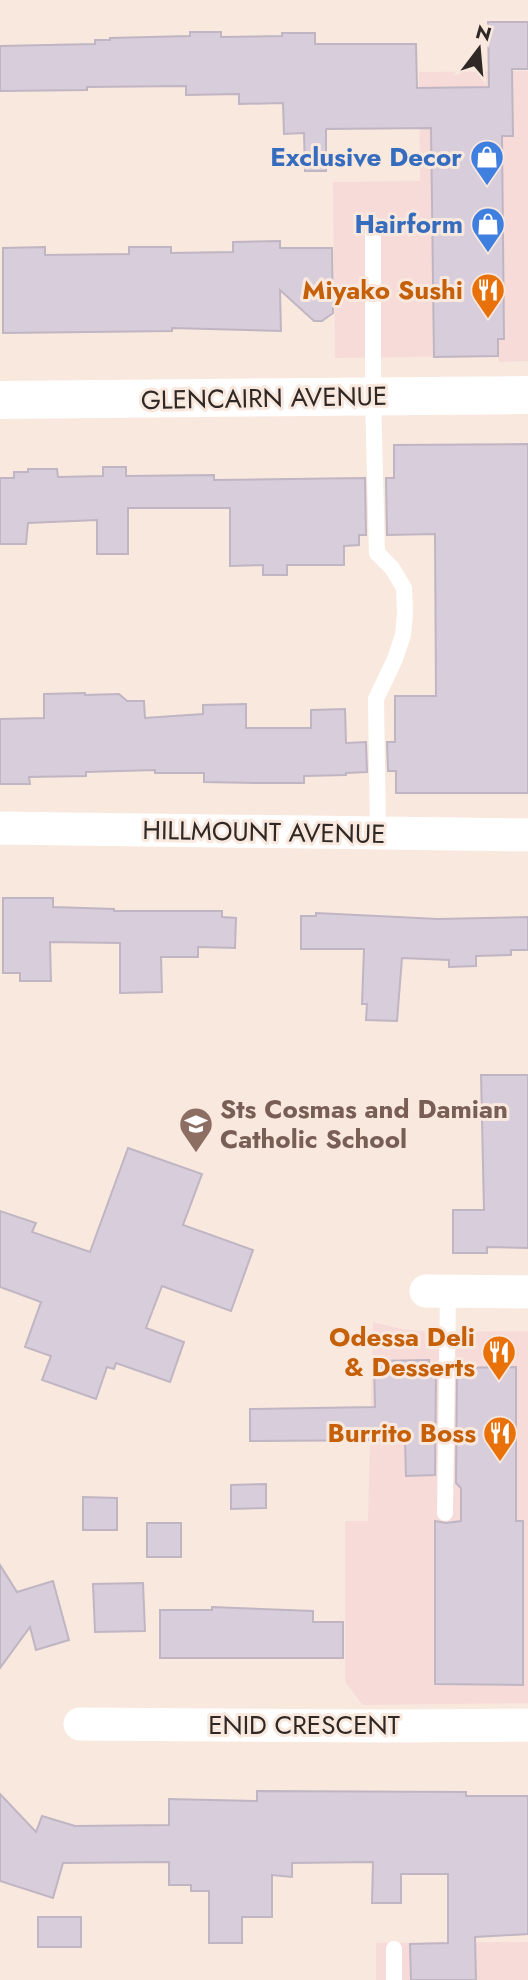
<svg xmlns="http://www.w3.org/2000/svg" width="528" height="1980" font-family="Jost,sans-serif">
<style>
.commercial{fill:#f6dbd8}
.building{fill:#d8cddb;stroke:#c0b5c3;stroke-width:2}
.lines{fill:none;stroke-linecap:round;stroke-linejoin:round}
.service{stroke:#fff;stroke-width:16}
.minor{stroke:#fff;stroke-width:33}
.tertiary{stroke:#fff;stroke-width:38}
.labels{text-anchor:middle;dominant-baseline:central;stroke-width:6;stroke-linejoin:round;paint-order:stroke}
.shop-label{font-size:26px;font-weight:bold;fill:#366cbe;stroke:#f9e8de;text-anchor:end}
.food-label{font-size:26px;font-weight:bold;fill:#c56008;stroke:#f9e8de;text-anchor:end}
.street-label{font-size:26px;fill:#2f2824;stroke:#f9e8de}
.education-label{font-size:26px;font-weight:bold;fill:#785e54;stroke:#f9e8de;text-anchor:start}
</style>
<rect width="100%" height="100%" fill="#f9e8de"/>
<g class="commercial">
<polygon points="528,71 528,361 499,362 498,356 335,358 333,182 420,181 419,72"/>
<polygon points="373,1322 402,1329 431,1332 528,1331 528,1703 363,1705 345,1682 345,1521 368,1521"/>
<polygon points="528,1942 528,1980 376,1980 376,1943"/>
</g>
<g class="building">
<polygon points="488,22 528,22 528,69 512,69 513,136 502,136 504,339 498,339 498,356 434,357 431,128 326,129 326,171 305,171 304,133 284,134 283,103 239,104 239,94 186,95 186,86 87,87 87,90 0,91 0,46 95,44 95,40 110,40 110,38 190,36 190,32 221,32 221,37 282,36 282,33 315,33 315,44 416,44 417,88 489,87"/>
<polygon points="280,241 280,248 332,248 333,313 322,321 314,321 280,290 281,331 172,328 172,331 3,333 3,248 45,247 45,255 129,254 129,247 171,247 171,253 233,252 233,242"/>
<polygon points="528,444 528,793 396,793 396,771 388,771 387,742 395,742 395,696 436,696 435,534 387,535 386,478 394,478 394,445"/>
<polygon points="103,467 126,467 126,476 214,475 214,480 365,478 366,535 359,535 359,545 344,546 344,565 287,565 287,575 263,575 263,565 230,566 230,508 128,508 128,554 97,554 97,520 28,523 26,544 0,544 0,478 14,478 14,472 28,472 28,469 57,469 58,477 103,476"/>
<polygon points="85,693 85,695 119,694 127,701 144,701 145,718 203,714 203,705 246,704 246,728 311,728 311,710 345,709 346,743 366,742 367,772 346,773 346,775 304,776 304,783 260,783 204,782 204,773 155,773 155,770 86,772 86,776 29,777 30,784 0,784 0,719 44,718 44,694"/>
<polygon points="3,898 53,898 53,907 114,909 114,911 222,911 222,917 236,918 235,948 198,947 198,957 161,957 162,992 120,993 120,943 50,942 51,981 20,981 20,973 3,973"/>
<polygon points="316,913 438,919 528,917 528,950 511,950 511,955 476,956 476,966 449,967 449,960 402,958 397,1021 366,1020 367,1004 362,1004 364,949 301,949 301,916 316,916"/>
<polygon points="481,1075 528,1075 528,1248 487,1247 487,1253 453,1253 453,1210 484,1210"/>
<polygon points="128,1148 202,1174 183,1225 253,1250 231,1311 162,1286 146,1328 184,1342 170,1382 116,1363 114,1369 107,1367 96,1399 42,1380 51,1356 25,1347 41,1302 0,1287 0,1211 36,1223 32,1232 90,1252"/>
<polygon points="429,1360 429,1368 436,1368 435,1475 406,1476 405,1440 250,1441 250,1409 375,1407 374,1361"/>
<polygon points="516,1367 516,1521 523,1521 523,1685 435,1684 435,1521 446,1523 461,1521 461,1488 456,1483 457,1368"/>
<polygon points="266,1484 266,1508 231,1509 231,1485"/>
<polygon points="83,1497 117,1498 117,1530 83,1530"/>
<rect x="147" y="1523" width="34" height="34"/>
<polygon points="0,1565 17,1592 53,1581 69,1640 36,1650 30,1627 0,1668"/>
<polygon points="143,1583 145,1631 95,1632 93,1584"/>
<polygon points="212,1607 313,1611 313,1622 343,1622 343,1658 160,1658 160,1610 212,1610"/>
<polygon points="257,1791 466,1792 466,1796 528,1796 528,1934 475,1937 476,1980 411,1980 410,1944 448,1943 448,1874 401,1874 401,1903 372,1903 373,1862 292,1863 292,1877 272,1875 272,1917 242,1917 242,1943 209,1943 209,1891 191,1891 191,1885 169,1885 169,1862 63,1863 53,1898 0,1881 0,1794 36,1832 42,1816 75,1826 169,1825 169,1799 257,1801"/>
<rect x="38" y="1917" width="43" height="30"/>
</g>
<g class="lines">
<g class="service">
<polyline points="373,225 373,397 377,553 392,568 404,588 405,614 403,635 395,659 376,699 378,834"/>
<polyline points="445,1513 448,1291"/>
<polyline points="394,1949 394,1980"/>
</g>
<g class="minor">
<polyline points="0,828 528,835"/>
<polyline points="426,1291 528,1292"/>
<polyline points="80,1724 385,1726 528,1725"/>
</g>
<polyline class="tertiary" points="0,400 528,395"/>
</g>
<defs>
<g id="shop-pin" transform="scale(1.75)"><path d="M0 17L-7.5 6A9.5 9.5 0 1 1 7.5 6Z" fill="#3f7fe0" stroke="#f9e8de"/><path d="M-5-2.5h2.3a2.7 3.5 0 0 1 5.4 0H5L5.5 6h-11ZM-1.5-2.5h3a1.5 2.3 0 0 0-3 0Z" fill="#fff"/></g>
<g id="restaurant-pin" transform="scale(1.75)"><path d="M0 17L-7.5 6A9.5 9.5 0 1 1 7.5 6Z" fill="#e8710a" stroke="#f9e8de"/><path d="M-5-6h1v4h1v-4h1v4h1v-4h1v5L-1.5 .5V6h-2V.5L-5-1ZM5-6V6H3V1.5H1.5Q1.5-4 5-6Z" fill="#fff"/></g>
<g id="school-pin" transform="scale(1.75)"><path d="M0 17L-7.5 6A9.5 9.5 0 1 1 7.5 6Z" fill="#8d6e63" stroke="#f9e8de"/><path d="M0-5L7-2L0 1L-7-2ZM-4 1L0 2.5L4 1V4Q0 6-4 4Z" fill="#fff"/></g>
</defs>
<g fill-rule="evenodd">
<use href="#shop-pin" x="487" y="157"/>
<use href="#shop-pin" x="488" y="224"/>
<use href="#restaurant-pin" x="488" y="290"/>
<use href="#school-pin" x="196" y="1124"/>
<use href="#restaurant-pin" x="499" y="1352"/>
<use href="#restaurant-pin" x="500" y="1433"/>
</g>
<g class="labels">
<g class="shop-label">
<text x="462" y="157">Exclusive Decor</text>
<text x="463" y="224">Hairform</text>
</g>
<g class="food-label">
<text x="463" y="290">Miyako Sushi</text>
<text x="475" y="1337">Odessa Deli<tspan x="475" dy="30">&amp; Desserts</tspan></text>
<text x="476" y="1433">Burrito Boss</text>
</g>
<g class="street-label">
<text transform="translate(264 398) rotate(-1)">GLENCAIRN AVENUE</text>
<text transform="translate(264 832) rotate(1)">HILLMOUNT AVENUE</text>
<text x="304" y="1725">ENID CRESCENT</text>
</g>
<g class="education-label">
<text x="220" y="1109">Sts Cosmas and Damian<tspan x="220" dy="30">Catholic School</tspan></text>
</g>
</g>
<g transform="translate(479 49) rotate(16)" stroke="#f9e8de" stroke-width="5" paint-order="stroke">
<path d="M0-5L12 26L0 18L-12 26Z" fill="#2f2824"/>
<text y="-10" font-size="19" font-weight="bold" text-anchor="middle" fill="#2f2824">N</text>
</g>
</svg>
